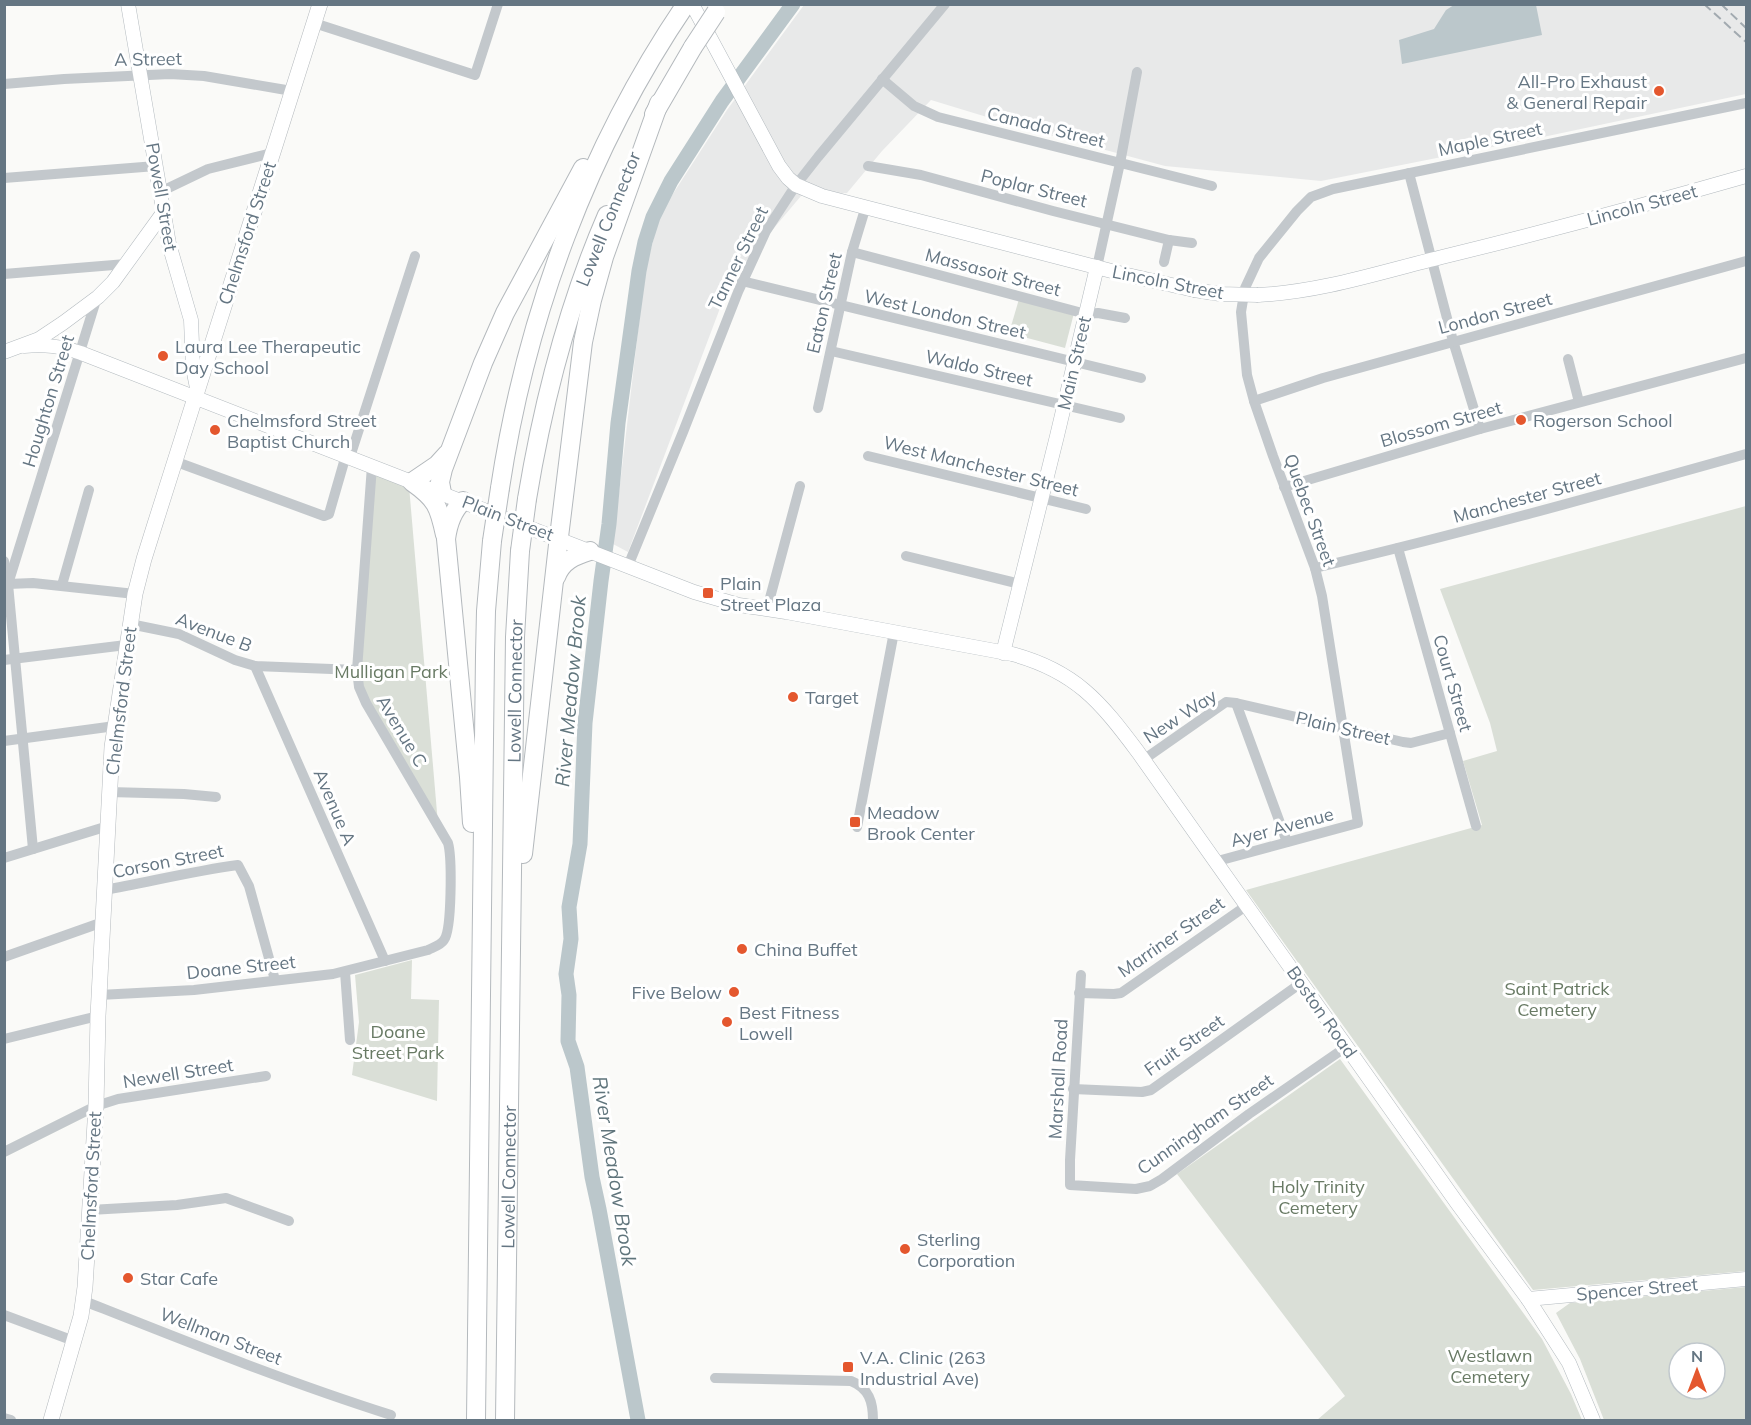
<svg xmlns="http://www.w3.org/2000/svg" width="1751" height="1425" font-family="Mulish,sans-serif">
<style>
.built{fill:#e8e9e9}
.green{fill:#dadfd7;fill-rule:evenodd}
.water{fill:#bbc7cb}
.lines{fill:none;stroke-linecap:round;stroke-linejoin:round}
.river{stroke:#bbc7cb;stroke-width:15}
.secondary-casing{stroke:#b3babf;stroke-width:15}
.primary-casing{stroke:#b5babe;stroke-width:16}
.highway-casing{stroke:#b4b9bd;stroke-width:20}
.street{stroke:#c3c8cc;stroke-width:10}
.secondary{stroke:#fff;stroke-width:14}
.primary{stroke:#fff;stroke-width:15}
.highway{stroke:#fff;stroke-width:18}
.rail{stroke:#a2aab0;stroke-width:2;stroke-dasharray:9 4.5;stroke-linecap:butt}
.secondary-bridge-casing{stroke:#b3babf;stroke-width:15;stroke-linecap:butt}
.highway-bridge-casing{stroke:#b4b9bd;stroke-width:20;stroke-linecap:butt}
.secondary-bridge{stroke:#fff;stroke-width:14}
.highway-bridge{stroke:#fff;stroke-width:18}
.poi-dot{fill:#e4572e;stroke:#fff;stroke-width:2}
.labels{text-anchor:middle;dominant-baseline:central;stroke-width:6;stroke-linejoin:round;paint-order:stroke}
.street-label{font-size:18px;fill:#657683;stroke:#fff}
.poi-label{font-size:18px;fill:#657683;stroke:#fff;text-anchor:start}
.park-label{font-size:18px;fill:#687a64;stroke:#fff}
.water-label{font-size:20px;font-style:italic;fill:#60757c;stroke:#fff}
</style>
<rect width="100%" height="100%" fill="#fafaf8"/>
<polygon class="built" points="804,5 1746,5 1746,94 1543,137 1321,181 1165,166 1020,127 931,100 882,151 847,193 801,196 731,279 628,552 613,544 645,272 660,214 727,110"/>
<g class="green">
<polygon points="1019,299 1074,313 1065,348 1009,333"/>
<polygon points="372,466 409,486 438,824 359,687"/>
<polygon points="1746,506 1746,1271 1533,1290 1246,890 1482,825 1463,761 1497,751 1490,723 1440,589"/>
<polygon points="412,960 411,999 439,1000 437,1101 352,1075 359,1022 355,975"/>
<polygon points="1340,1059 1542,1339 1571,1394 1582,1420 1317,1420 1345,1396 1177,1174"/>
<path d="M1746,1287v133h-142l-24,-61 -24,-46 14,-10zM1679,1353h36v36h-36z"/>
</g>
<polygon class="water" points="1454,5 1536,5 1542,35 1402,64 1399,40 1434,29 1446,10"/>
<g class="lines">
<polyline class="river" points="638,1420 599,1209 592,1177 577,1067 568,1041 569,995 566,974 571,939 569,907 580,844 585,723 601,581 609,524 618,423 639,271 645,242 653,217 671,181 722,101 793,4"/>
<g class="secondary-casing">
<g id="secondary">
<polyline points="128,4 169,244 191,320 193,368 197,388"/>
<polyline points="692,4 779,166 788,178 796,185 822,196 1123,274 1194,290"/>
<path d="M1258,295c63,-3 123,-23 184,-38 102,-25 203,-52 304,-81"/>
<path d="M24,346c21,-2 37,0 57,7l613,239 45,13 47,7 226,42c63,17 88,47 126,98l319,451 71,96 41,64 24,57"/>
<polyline points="4,352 39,339 63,323 98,297 113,282 163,213"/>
<polyline points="1003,653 1057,436 1097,267"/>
<polyline points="1528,1299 1746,1279"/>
</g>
</g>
<g class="primary-casing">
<polyline id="primary" points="51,1420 81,1316 85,1287 96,1106 98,1016 112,747 135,594 144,559 155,524 320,4"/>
</g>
<g class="highway-casing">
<g id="highway">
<polyline points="654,114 693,47"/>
<path d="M500,488c26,-172 88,-340 186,-484"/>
<polyline points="442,493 440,482 443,469 483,363 505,313 583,168"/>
<path d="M527,499c16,-97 41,-194 80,-284"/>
<path d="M463,501c-11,10 -15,23 -17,38l23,238 3,46"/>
<path d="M445,535c-6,-29 -9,-36 -33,-53l25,-17 10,-11"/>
<path d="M556,577c6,-16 18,-21 34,-26"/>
<polyline points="523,854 558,545 583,342 592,300 604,257 659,103"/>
<polyline points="476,1420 485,655 486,611 492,541"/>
<path id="s1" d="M505,1420l10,-783 5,-86"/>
</g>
</g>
<g class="street">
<polyline points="314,23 475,75 498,4"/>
<polyline points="882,79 914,106 938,117 1212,186"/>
<polyline points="4,84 64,79 170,74 204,76 292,91"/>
<polyline points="868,166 921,175 1053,211 1169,240 1192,243"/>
<polyline points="1409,173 1453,341 1480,429"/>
<polyline points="4,178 156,166"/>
<polyline points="160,192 208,169 272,153"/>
<polyline points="852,252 1086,314 1098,313 1125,318"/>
<polyline points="1164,262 1169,240"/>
<polyline points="1097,267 1120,163 1137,72"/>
<polyline points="4,274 126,264"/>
<polyline points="742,281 1141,378"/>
<polyline points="831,351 1120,418"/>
<polyline points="1568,359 1579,402"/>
<polyline points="1254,401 1323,378 1746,261"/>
<polyline points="818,408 852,252 866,206"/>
<polyline points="868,456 1086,509"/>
<polyline points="350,457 415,256"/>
<polyline points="174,461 324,516 329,514 346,455"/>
<polyline points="1284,487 1480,429 1746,358"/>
<polyline points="1398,548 1476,826"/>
<polyline points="906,556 1020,584"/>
<polyline points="4,561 8,584 33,583 135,594"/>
<polyline points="628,566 683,432 738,292 766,231 796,185 818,157 945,4"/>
<path d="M1315,568c145,-34 288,-74 431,-114"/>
<polyline points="62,585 89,490"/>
<polyline points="767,609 800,486"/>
<polyline points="130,624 179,634 235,660 255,666 357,670"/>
<polyline points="4,660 126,645"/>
<polyline points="255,666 385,961"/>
<polyline points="1236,703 1287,842"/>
<polyline points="4,741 115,726"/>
<polyline points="1143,760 1226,702 1236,703 1403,742 1411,743 1450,733"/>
<polyline points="109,792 184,794 216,797"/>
<polyline points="857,827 894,632"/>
<polyline points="33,849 8,584 97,297"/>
<polyline points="4,858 108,826"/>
<polyline points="1214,862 1358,823 1322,596 1315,568 1273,456 1254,401 1247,375 1241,312 1245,288 1259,258 1297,211 1311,197 1333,189 1746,103"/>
<path d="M104,890c45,-8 89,-19 134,-25l11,21 26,94"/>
<polyline points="4,957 103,922"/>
<polyline points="345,972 350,1040"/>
<polyline points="1081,975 1070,1160 1070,1185 1136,1189 1150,1186 1162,1179 1249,1114 1346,1047"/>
<polyline points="1079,993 1114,994 1121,993 1246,906"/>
<path d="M99,995l95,-5 139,-16 95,-24c6,-3 13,-5 16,-10 8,-10 8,-83 4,-97l-82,-140 -7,-16 -2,-17 15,-204"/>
<polyline points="4,1039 98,1016"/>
<polyline points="1073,1089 1142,1092 1151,1090 1301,983"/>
<polyline points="4,1152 96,1106 118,1099 266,1076"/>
<polyline points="90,1210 177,1205 226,1198 289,1221"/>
<path d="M84,1301c101,40 203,81 307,114"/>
<polyline points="4,1315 74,1341"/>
<path d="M715,1378l136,3c18,7 22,21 22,39"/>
<polyline points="4,1418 11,1420"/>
</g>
<use href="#secondary" class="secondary"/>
<use href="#primary" class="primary"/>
<use href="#highway" class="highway"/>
<g class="rail">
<polyline points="1704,4 1746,42"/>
<polyline points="1721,4 1746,28"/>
</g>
<g class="secondary-bridge-casing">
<polyline id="secondary-bridge" points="1194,290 1220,294 1258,295"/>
</g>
<g class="highway-bridge-casing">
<g id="highway-bridge">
<polyline points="693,47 716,12"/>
<polyline points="492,541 500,488"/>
<polyline points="520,551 527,499"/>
</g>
</g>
<use href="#secondary-bridge" class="secondary-bridge"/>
<use href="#highway-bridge" class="highway-bridge"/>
</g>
<g class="poi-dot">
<circle cx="1659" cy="91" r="6"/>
<circle cx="163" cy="356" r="6"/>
<circle cx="1521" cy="420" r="6"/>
<circle cx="215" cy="430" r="6"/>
<rect x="702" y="587" width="12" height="12" rx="3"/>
<circle cx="793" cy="697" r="6"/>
<rect x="849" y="816" width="12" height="12" rx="3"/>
<circle cx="742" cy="949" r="6"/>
<circle cx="734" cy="992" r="6"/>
<circle cx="727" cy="1022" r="6"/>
<circle cx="905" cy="1249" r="6"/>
<circle cx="128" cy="1278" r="6"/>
<rect x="842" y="1361" width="12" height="12" rx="3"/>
</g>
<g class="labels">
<g class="street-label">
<text transform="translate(148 59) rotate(-1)">A Street</text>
<text transform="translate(1046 127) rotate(14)">Canada Street</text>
<text transform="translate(1490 139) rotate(-12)">Maple Street</text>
<text transform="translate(1034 188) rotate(14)">Poplar Street</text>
<text transform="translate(162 197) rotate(80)">Powell Street</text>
<text transform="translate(1642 205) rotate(-15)">Lincoln Street</text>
<text transform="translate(608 219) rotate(-68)">Lowell Connector</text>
<text transform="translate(247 233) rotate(-72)">Chelmsford Street</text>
<text transform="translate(738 258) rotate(-64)">Tanner Street</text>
<text transform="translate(993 272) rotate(15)">Massasoit Street</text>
<text transform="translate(1168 282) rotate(11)">Lincoln Street</text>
<text transform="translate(824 303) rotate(-77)">Eaton Street</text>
<text transform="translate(1495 313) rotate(-15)">London Street</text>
<text transform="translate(945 314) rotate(13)">West London Street</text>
<text transform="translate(1074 363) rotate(-77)">Main Street</text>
<text transform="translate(979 368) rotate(13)">Waldo Street</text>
<text transform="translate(48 401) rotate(-73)">Houghton Street</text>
<text transform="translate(1441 424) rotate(-16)">Blossom Street</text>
<text transform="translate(981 466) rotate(14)">West Manchester Street</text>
<text transform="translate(1527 497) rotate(-15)">Manchester Street</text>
<text transform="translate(1310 510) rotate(70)">Quebec Street</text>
<text transform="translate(508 518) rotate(21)">Plain Street</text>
<text transform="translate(214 632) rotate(21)">Avenue B</text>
<text transform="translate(1453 683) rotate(74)">Court Street</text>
<text stroke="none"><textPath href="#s1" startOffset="729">Lowell Connector</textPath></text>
<text transform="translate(121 701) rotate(-83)">Chelmsford Street</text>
<text transform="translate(1180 716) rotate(-33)">New Way</text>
<text transform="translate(1343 728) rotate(13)">Plain Street</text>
<text transform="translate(402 731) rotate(59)">Avenue C</text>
<text transform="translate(335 807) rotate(67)">Avenue A</text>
<text transform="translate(1282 827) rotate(-15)">Ayer Avenue</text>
<text transform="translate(168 861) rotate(-11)">Corson Street</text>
<text transform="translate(1171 937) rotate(-35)">Marriner Street</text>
<text transform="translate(241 967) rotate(-6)">Doane Street</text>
<text transform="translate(1322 1012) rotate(55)">Boston Road</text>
<text transform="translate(1184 1045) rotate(-35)">Fruit Street</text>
<text transform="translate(178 1073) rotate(-9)">Newell Street</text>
<text transform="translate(1058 1079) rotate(-87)">Marshall Road</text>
<text transform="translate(1205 1124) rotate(-35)">Cunningham Street</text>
<text stroke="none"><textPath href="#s1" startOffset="243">Lowell Connector</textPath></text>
<text transform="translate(91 1186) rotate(-87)">Chelmsford Street</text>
<text transform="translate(1637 1289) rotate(-5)">Spencer Street</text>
<text transform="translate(221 1336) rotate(21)">Wellman Street</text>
</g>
<g class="poi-label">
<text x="1647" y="81" text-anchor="end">All-Pro Exhaust<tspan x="1647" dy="21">&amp; General Repair</tspan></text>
<text x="175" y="346">Laura Lee Therapeutic<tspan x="175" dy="21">Day School</tspan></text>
<text x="227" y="420">Chelmsford Street<tspan x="227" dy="21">Baptist Church</tspan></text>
<text x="1533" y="420">Rogerson School</text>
<text x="720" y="583">Plain<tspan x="720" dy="21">Street Plaza</tspan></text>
<text x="805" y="697">Target</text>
<text x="867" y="812">Meadow<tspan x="867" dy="21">Brook Center</tspan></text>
<text x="754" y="949">China Buffet</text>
<text x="722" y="992" text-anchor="end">Five Below</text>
<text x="739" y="1012">Best Fitness<tspan x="739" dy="21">Lowell</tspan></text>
<text x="917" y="1239">Sterling<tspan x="917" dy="21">Corporation</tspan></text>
<text x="140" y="1278">Star Cafe</text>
<text x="860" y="1357">V.A. Clinic (263<tspan x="860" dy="21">Industrial Ave)</tspan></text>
</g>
<g class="park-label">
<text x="391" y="671">Mulligan Park</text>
<text x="1557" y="988">Saint Patrick<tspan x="1557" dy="21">Cemetery</tspan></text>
<text x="398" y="1031">Doane<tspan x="398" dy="21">Street Park</tspan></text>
<text x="1318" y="1186">Holy Trinity<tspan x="1318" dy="21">Cemetery</tspan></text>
<text x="1490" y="1355">Westlawn<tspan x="1490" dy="21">Cemetery</tspan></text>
</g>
<g class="water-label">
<text transform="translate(570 691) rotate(-85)">River Meadow Brook</text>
<text transform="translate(615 1171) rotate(81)">River Meadow Brook</text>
</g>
</g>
<rect width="1751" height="1425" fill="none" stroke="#657683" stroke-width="12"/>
<g transform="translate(1697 1371)"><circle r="28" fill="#ffffff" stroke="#c1c8cd" stroke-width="1.5"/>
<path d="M0-4.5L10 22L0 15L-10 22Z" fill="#e4572e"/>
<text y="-9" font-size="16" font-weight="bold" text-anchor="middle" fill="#657683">N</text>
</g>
</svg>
